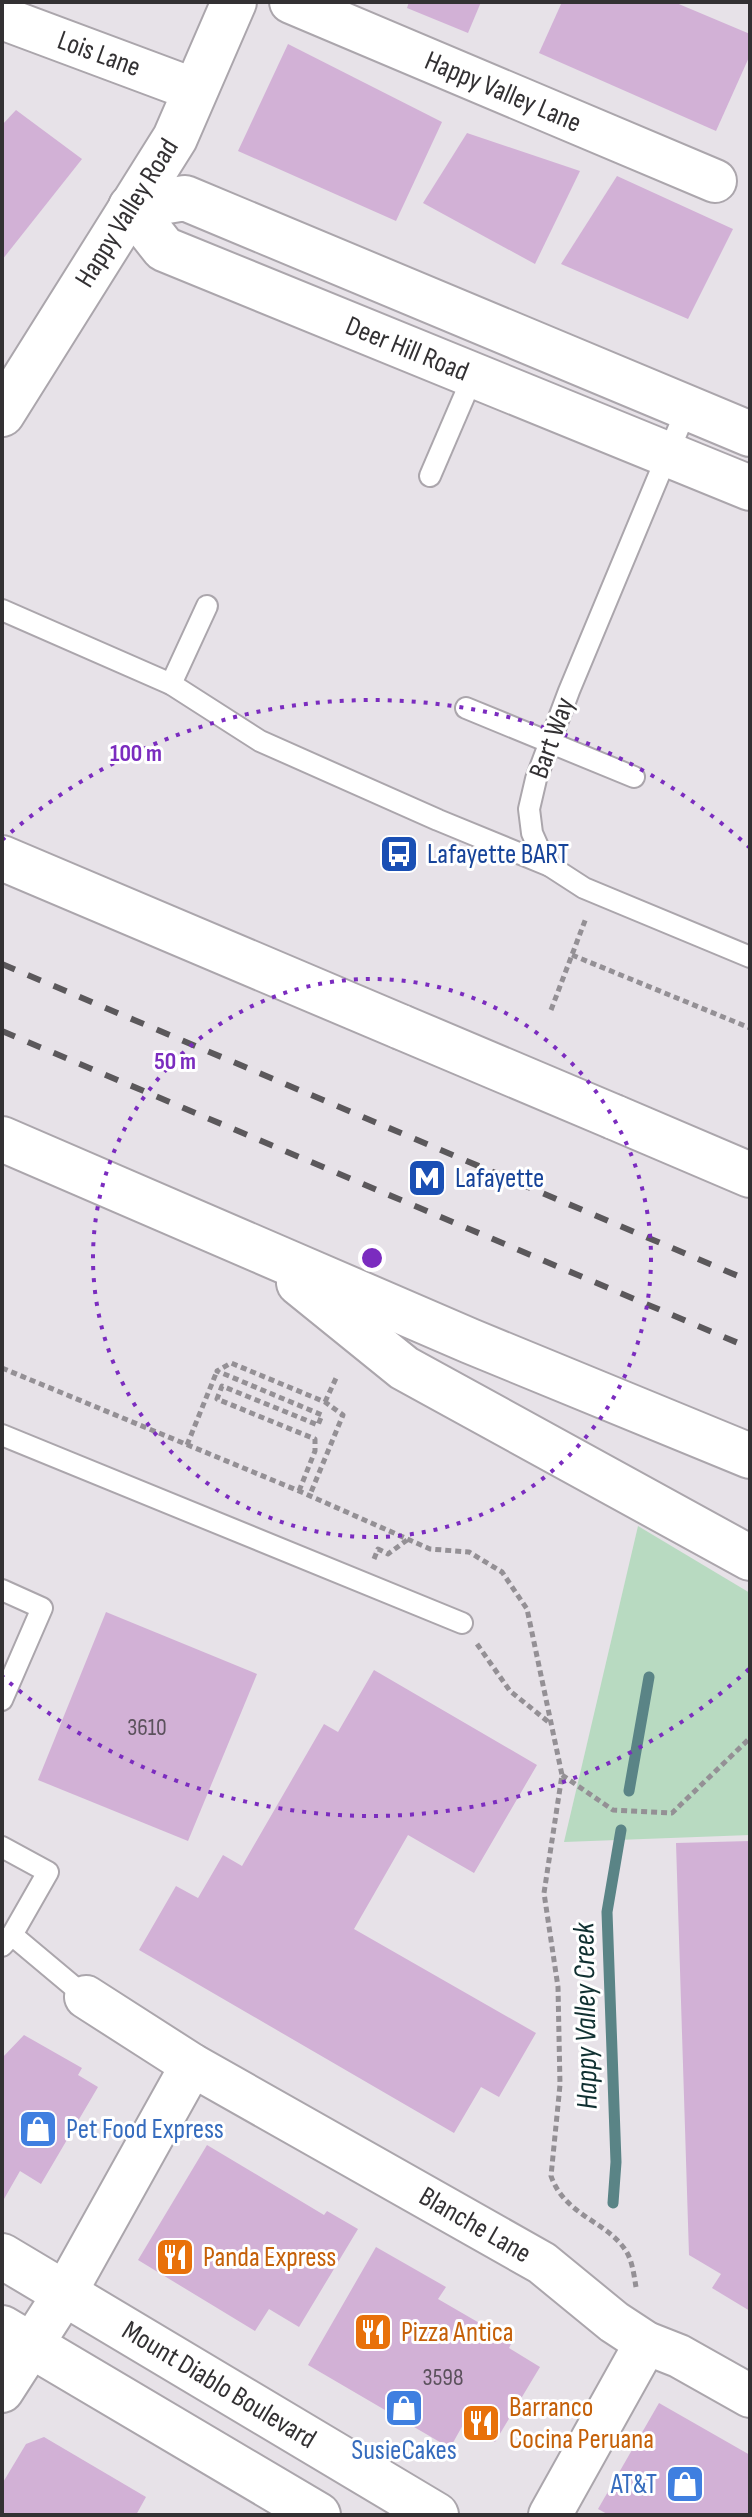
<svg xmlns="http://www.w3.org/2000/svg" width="752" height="2517" font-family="'Sofia Sans Condensed',sans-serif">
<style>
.green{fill:#b8dac1}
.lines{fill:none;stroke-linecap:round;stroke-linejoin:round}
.stream{stroke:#5a8486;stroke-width:11}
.building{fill:#d2b1d6}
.lane-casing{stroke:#aba6ac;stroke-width:24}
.street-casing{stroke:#aba6ac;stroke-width:46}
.secondary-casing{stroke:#aba6ac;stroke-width:48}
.highway-casing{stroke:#aba6ac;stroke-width:48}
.path{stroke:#949095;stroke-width:5;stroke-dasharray:6 4;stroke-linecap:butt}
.lane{stroke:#fff;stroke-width:20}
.street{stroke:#fff;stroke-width:42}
.secondary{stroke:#fff;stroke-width:44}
.highway{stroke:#fff;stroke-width:44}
.rail{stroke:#5b585b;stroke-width:6;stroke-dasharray:14 14;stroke-linecap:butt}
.highway-bridge-casing{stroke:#aba6ac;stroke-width:48;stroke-linecap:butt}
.highway-bridge{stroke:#fff;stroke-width:44}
.ring{fill:none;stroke:#7b2cbf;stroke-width:4;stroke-dasharray:4 8}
.labels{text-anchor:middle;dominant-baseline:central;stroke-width:6;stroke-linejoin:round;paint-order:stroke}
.number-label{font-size:24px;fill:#5b515c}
.street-label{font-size:28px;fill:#333133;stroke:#fff}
.transit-label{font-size:28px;fill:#164399;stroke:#fff;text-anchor:start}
.shop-label{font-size:28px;fill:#366cbe;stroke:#fff;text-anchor:start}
.food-label{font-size:28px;fill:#c56008;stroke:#fff;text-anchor:start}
.water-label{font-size:30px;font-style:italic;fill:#103031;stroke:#fff}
.centre{fill:#7b2cbf;stroke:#fff;stroke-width:4}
.ring-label{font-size:24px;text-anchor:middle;font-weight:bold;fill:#7b2cbf;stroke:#fff;stroke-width:6;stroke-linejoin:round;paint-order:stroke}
</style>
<rect width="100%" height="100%" fill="#e7e2e8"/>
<polygon class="green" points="638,1526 750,1593 750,1835 564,1842"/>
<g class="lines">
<g class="stream">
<polyline points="629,1791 649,1677"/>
<polyline points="613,2203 616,2162 607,1912 621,1830"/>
</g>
</g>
<g class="building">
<polygon points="409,2 481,2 468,33 407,8"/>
<polygon points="562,2 674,2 750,34 750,55 716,131 539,53"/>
<polygon points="288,44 442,122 396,221 238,151"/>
<polygon points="16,110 82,159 2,260 2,125"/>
<polygon points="467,133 580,171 535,264 423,203"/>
<polygon points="617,176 733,229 688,319 561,264"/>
<polygon points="106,1612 257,1674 188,1841 38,1780"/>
<polygon points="374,1670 537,1765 474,1873 408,1835 354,1929 536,2033 499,2097 481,2087 454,2133 139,1950 176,1886 198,1898 223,1855 242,1866 324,1724 338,1732"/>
<polygon points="750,1841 750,2311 712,2288 721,2274 689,2255 676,1843"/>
<polygon points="24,2035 82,2068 78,2075 98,2087 41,2184 20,2171 4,2199 2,2197 2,2058"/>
<polygon points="207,2145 324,2215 327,2211 358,2229 299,2327 269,2309 255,2331 138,2260"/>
<polygon points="376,2247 446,2287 438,2299 512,2342 509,2348 540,2367 495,2442 464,2423 450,2448 308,2365"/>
<polygon points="659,2403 750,2455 749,2515 609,2515 598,2509"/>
<polygon points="44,2437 146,2497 136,2515 2,2515 2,2484 26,2444"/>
</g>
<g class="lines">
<g class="lane-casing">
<g id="lane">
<polyline points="687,408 569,691 536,779 529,809 532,833 540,851 550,866 584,888 750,957"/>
<polyline points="430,476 473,376"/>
<polyline points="2,610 171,684 260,741 438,820 550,866"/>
<polyline points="171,684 207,606"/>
<polyline points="466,708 634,777"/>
<polyline points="2,1435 462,1623"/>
<polyline points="2,1590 42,1608 2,1700"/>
<polyline points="2,1847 48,1872 12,1935 2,1946"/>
<polyline points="12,1935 86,1997"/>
</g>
</g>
<g class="street-casing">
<g id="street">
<polyline points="291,2 715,181"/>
<polyline points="2,18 195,90"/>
<polyline points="86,1997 192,2065 542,2263 614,2322 646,2343 679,2356 750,2396"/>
<polyline points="2,2391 65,2293 192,2065"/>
<polyline points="550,2515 646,2343"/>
</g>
</g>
<g class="secondary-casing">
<g id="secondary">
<polyline points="131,207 164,249 750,488"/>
<polyline points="131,207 185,198 750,434"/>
<polyline points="2,414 175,138 234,2"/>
<polyline points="2,2256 436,2515"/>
<polyline points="2,2328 318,2515"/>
</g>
</g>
<g class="highway-casing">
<g id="highway">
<polyline points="2,858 401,1027"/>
<polyline points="614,1117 750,1175"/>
<polyline points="2,1139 470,1341 750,1456"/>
<polyline points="299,1283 404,1368 750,1558"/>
</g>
</g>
<g class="path">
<polyline points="572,955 750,1028"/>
<polyline points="551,1010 586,918"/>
<path d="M2,1368l297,123 131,58 39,3 33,20 25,37 35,166 -18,118 14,94 2,98 -9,91c14,40 56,45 75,75 6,9 8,24 10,36"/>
<polyline points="325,1402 337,1376"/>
<polyline points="187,1445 217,1371"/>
<polyline points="299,1491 315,1451 315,1439 217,1399 222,1386 318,1425 322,1415 217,1371 231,1363 325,1402 343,1415 309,1497"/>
<polyline points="374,1559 378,1549 388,1554 407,1540"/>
<polyline points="477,1644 510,1691 551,1724"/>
<polyline points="562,1775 613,1810 672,1813 750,1738"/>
</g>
<use href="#lane" class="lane"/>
<use href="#street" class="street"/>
<use href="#secondary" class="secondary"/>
<use href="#highway" class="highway"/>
<g class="rail">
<polyline points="2,964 750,1281"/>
<polyline points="2,1031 750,1348"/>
</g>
<g class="highway-bridge-casing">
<polyline id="highway-bridge" points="401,1027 614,1117"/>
</g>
<use href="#highway-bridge" class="highway-bridge"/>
</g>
<g class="ring">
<circle cx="372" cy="1258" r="279"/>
<path d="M749 1669A558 558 0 0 1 2 1676M2 840A558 558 0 0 1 749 847"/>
</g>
<defs>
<g id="bus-square" transform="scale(2)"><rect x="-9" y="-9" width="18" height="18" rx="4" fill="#1a4fb4" stroke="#fff"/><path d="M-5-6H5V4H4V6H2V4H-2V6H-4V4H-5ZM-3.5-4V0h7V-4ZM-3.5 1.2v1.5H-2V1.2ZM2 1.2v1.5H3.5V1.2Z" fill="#fff"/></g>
<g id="metro-square" transform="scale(2)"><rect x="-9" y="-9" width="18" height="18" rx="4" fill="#1a4fb4" stroke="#fff"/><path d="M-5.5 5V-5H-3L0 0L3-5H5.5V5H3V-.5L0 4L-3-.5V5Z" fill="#fff"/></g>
<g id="shop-square" transform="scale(2)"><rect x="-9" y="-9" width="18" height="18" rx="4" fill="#3f7fe0" stroke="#fff"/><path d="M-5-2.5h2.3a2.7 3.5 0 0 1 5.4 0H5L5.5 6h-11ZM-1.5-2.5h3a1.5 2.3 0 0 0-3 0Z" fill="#fff"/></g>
<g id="restaurant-square" transform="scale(2)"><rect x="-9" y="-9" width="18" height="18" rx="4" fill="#e8710a" stroke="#fff"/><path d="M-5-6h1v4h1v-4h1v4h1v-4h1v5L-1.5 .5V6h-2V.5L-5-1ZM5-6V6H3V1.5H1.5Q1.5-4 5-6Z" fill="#fff"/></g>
</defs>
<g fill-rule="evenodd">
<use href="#bus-square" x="399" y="854"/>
<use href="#metro-square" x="427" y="1178"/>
<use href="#shop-square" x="38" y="2129"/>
<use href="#restaurant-square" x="175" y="2257"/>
<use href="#restaurant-square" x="373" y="2332"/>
<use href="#shop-square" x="404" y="2408"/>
<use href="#restaurant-square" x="481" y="2423"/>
<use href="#shop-square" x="685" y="2484"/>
</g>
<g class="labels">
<g class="number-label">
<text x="147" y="1727">3610</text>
<text x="443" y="2377">3598</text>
</g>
<g class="street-label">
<text transform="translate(99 54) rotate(20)">Lois Lane</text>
<text transform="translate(503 92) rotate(23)">Happy Valley Lane</text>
<text transform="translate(127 213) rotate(-58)">Happy Valley Road</text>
<text transform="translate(407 349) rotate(22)">Deer Hill Road</text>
<text transform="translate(552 738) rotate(-70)">Bart Way</text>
<text transform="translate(475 2225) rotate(30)">Blanche Lane</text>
<text transform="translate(219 2385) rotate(31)">Mount Diablo Boulevard</text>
</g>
<g class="transit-label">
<text x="427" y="854">Lafayette BART</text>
<text x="455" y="1178">Lafayette</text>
</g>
<g class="shop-label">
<text x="66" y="2129">Pet Food Express</text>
<text x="404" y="2450" text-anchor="middle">SusieCakes</text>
<text x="657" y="2484" text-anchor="end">AT&amp;T</text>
</g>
<g class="food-label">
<text x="203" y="2257">Panda Express</text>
<text x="401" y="2332">Pizza Antica</text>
<text x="509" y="2407">Barranco<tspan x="509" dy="32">Cocina Peruana</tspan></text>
</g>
<g class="water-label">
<text transform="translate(586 2016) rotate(-91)">Happy Valley Creek</text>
</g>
</g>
<circle cx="372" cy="1258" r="12" class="centre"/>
<g class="ring-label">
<text x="136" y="761">100 m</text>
<text x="175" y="1069">50 m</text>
</g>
<rect width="752" height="2517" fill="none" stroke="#333133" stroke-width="8"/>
</svg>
